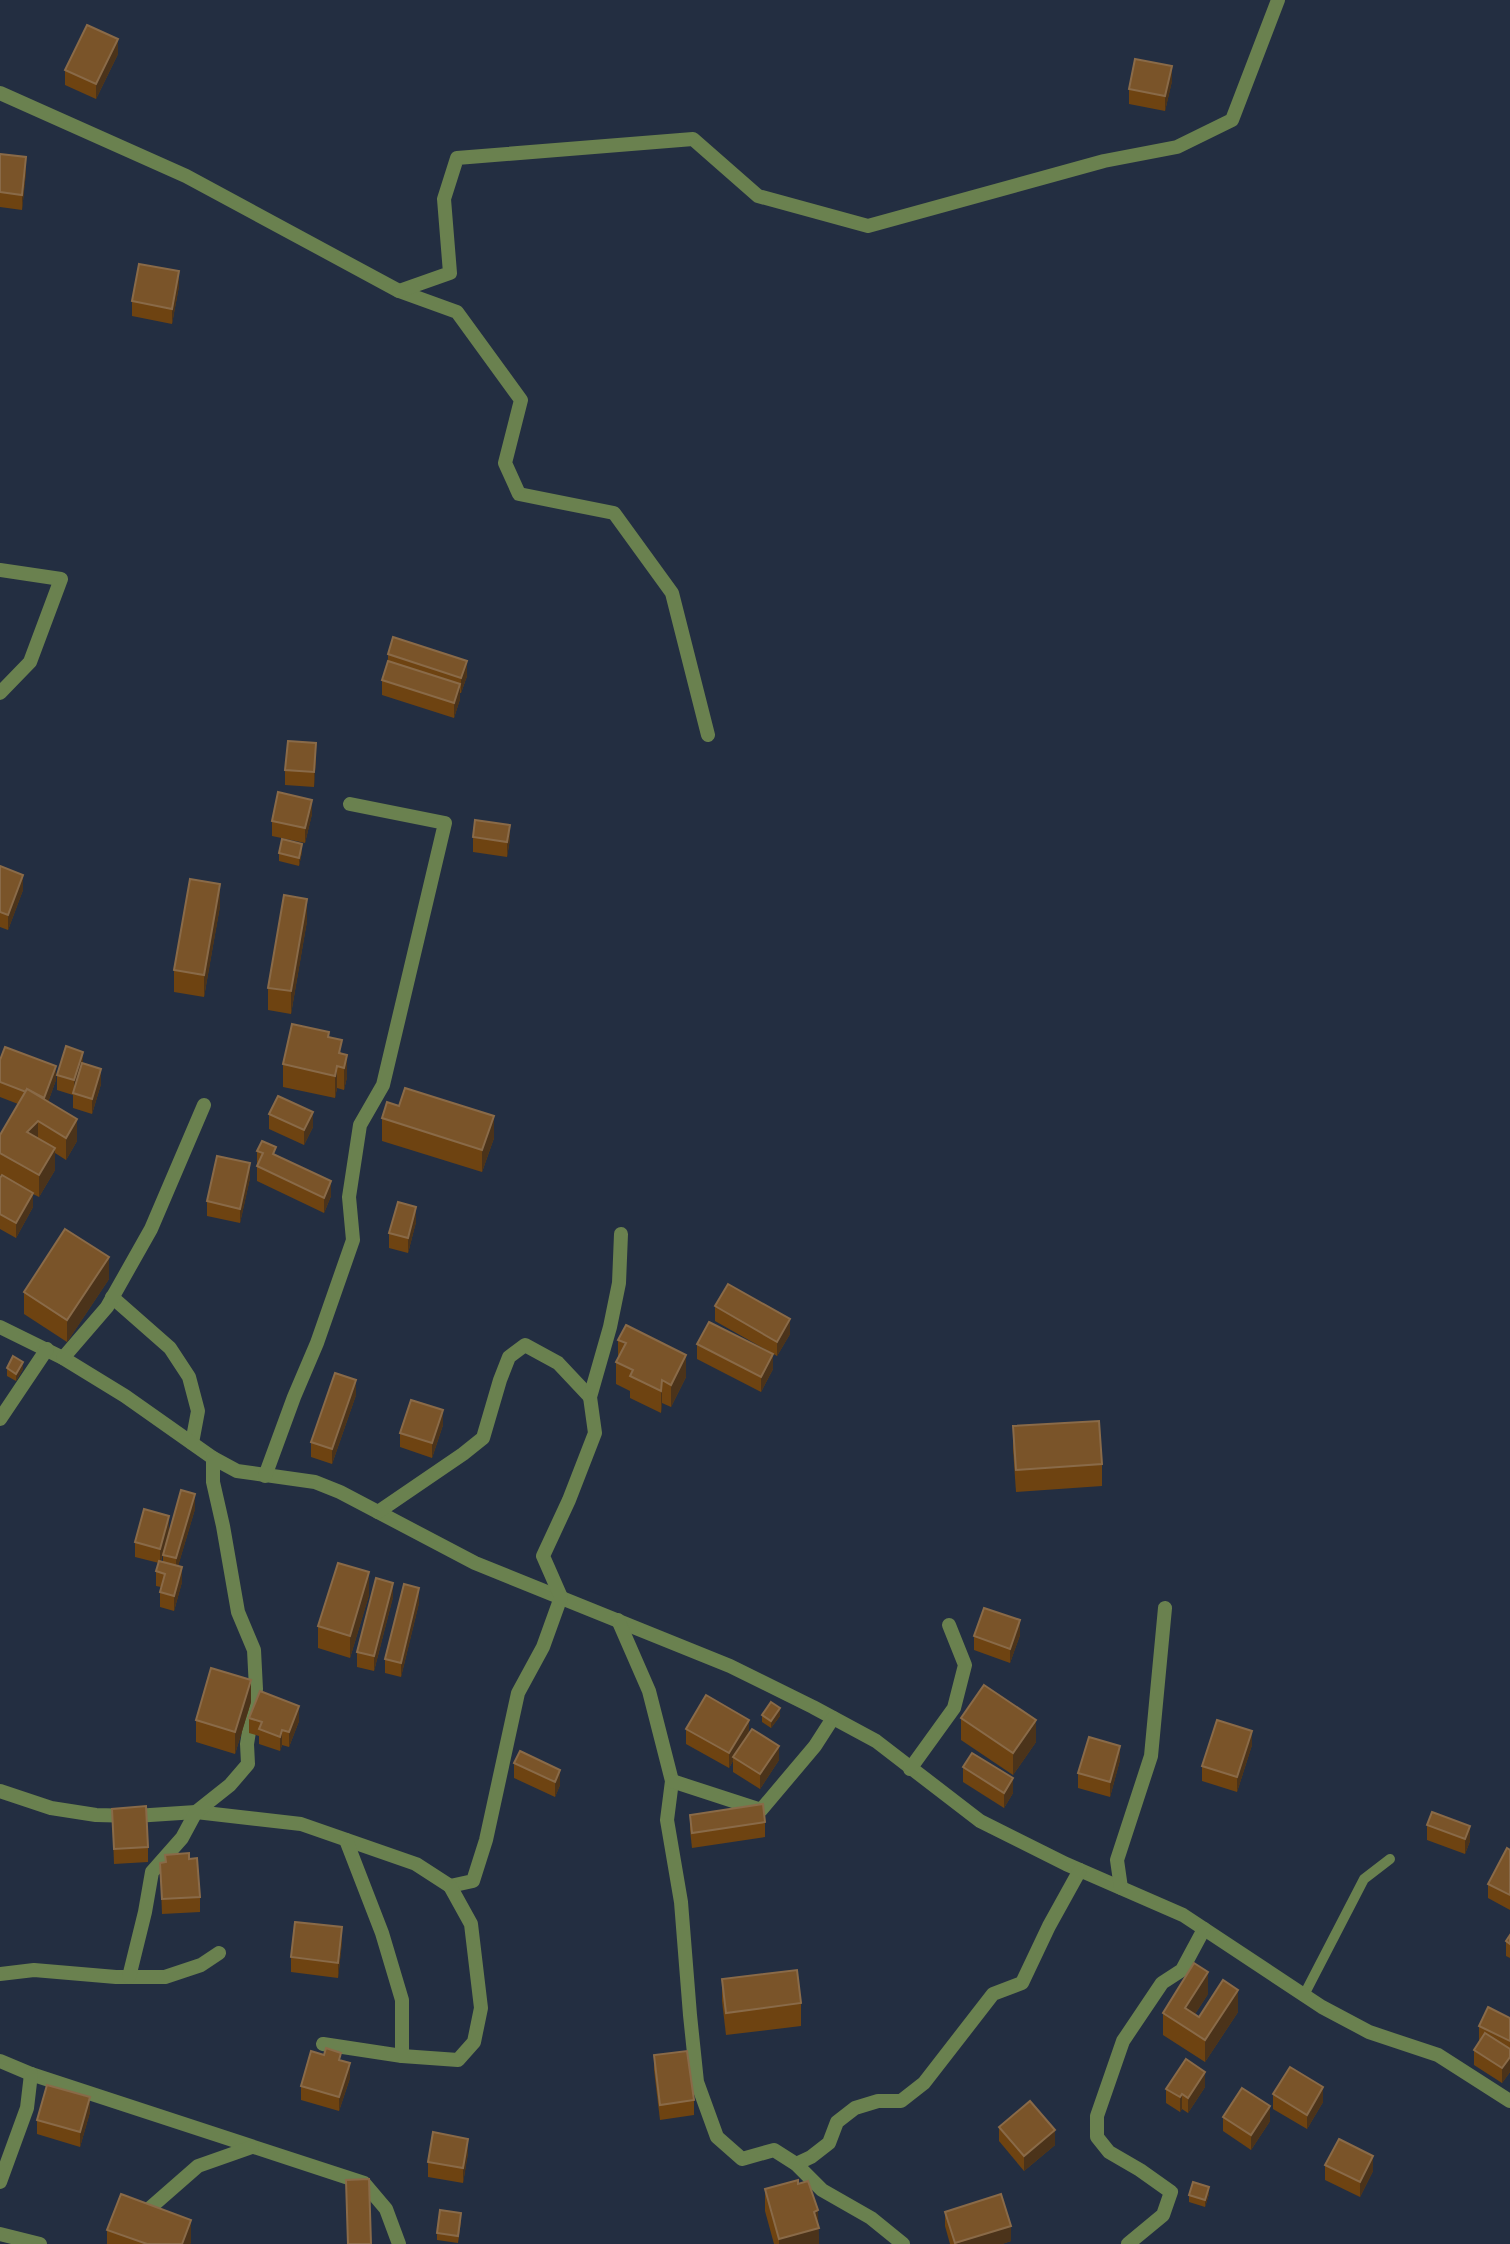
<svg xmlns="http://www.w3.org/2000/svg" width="1510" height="2244" font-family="'PT Serif',serif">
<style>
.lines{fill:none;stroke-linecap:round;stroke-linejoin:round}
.lane{stroke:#6a814f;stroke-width:10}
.street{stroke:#6a814f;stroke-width:14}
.wall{fill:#6e4311}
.shaded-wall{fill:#4b331a}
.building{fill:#7a5429;stroke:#896a48;stroke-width:2}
</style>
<rect width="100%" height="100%" fill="#232e41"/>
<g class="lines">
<polyline class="lane" points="1304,1995 1364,1879 1390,1859"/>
<g class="street">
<polyline points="0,93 186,176 399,291 457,312 521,400 505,463 519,494 614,513 672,593 708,735"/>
<polyline points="399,291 450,273 444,199 457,158 693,139 758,196 868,226 1104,161 1177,147 1232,120 1278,0"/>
<polyline points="0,570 61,579 30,662 0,693"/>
<polyline points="112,1297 170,1348 189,1377 198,1411 192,1443"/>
<polyline points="0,1327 63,1358 125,1396 213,1458 237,1471 315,1482 340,1492 475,1563 730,1666 813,1707 876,1741 980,1821 1066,1864 1183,1915 1322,2007 1369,2032 1438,2055 1510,2101"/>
<polyline points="63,1358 107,1307 151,1229 204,1105"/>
<polyline points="0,1419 47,1349"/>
<polyline points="265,1476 294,1397 317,1343 353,1240 349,1197 360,1125 383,1085 445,823 350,804"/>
<polyline points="378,1512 463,1454 483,1438 500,1380 509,1357 525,1345 558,1363 590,1397"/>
<polyline points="618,1620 649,1691 672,1781 667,1820 681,1902 690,2015 697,2082 717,2137 742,2159 774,2150 796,2164 822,2190 871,2218 903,2244"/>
<polyline points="910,1769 954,1708 965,1665 949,1625"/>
<polyline points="672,1781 761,1810 815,1746 833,1718"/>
<polyline points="0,1791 51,1808 96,1815 135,1816 196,1812 301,1824 416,1864 450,1886 473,1881 486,1840 518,1693 543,1647 561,1597 543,1556 569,1500 595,1433 590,1397 610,1327 619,1283 621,1234"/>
<polyline points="346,1840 382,1933 402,2000 402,2056"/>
<polyline points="1121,1888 1117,1860 1151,1756 1165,1608"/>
<polyline points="0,1974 34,1970 116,1977 165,1977 201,1965 219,1953"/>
<polyline points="129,1977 145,1912 152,1872 182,1838 196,1812 230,1785 248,1764 247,1744 256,1689 254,1650 238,1612 223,1526 213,1482 213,1458"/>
<polyline points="323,2044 402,2056 458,2060 474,2042 481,2008 471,1924 450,1886"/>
<polyline points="0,2061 31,2074 364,2183 386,2209 399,2244"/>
<polyline points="796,2164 811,2157 829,2143 837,2122 855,2108 878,2101 901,2101 924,2083 993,1994 1022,1983 1049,1926 1080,1870"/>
<polyline points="0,2182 27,2108 31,2074"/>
<polyline points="150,2208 198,2166 252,2147"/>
<polyline points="0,2234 40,2244"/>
<polyline points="1128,2244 1163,2215 1171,2192 1140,2170 1109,2152 1097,2137 1097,2116 1123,2041 1162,1983 1182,1970 1204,1929"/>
</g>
</g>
<g class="wall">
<polygon points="118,54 96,99 65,85 65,70"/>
<polygon points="1172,81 1165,111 1129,104 1129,89"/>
<polygon points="0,154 26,172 22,210 0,207"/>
<polygon points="179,286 172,324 132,316 132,301"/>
<polygon points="388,654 467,676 461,693 460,693 460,699 454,718 382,695 382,680 388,662"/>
<polygon points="316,757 314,787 285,785 285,770"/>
<polygon points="312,814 305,843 272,836 272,821"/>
<polygon points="473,837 510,839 507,857 473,852"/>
<polygon points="302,852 299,866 279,861 279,853"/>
<polygon points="0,866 23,890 8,930 0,927"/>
<polygon points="220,906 204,997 174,992 174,970"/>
<polygon points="307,921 291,1014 268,1010 268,988"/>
<polygon points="329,1037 342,1054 347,1077 344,1090 337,1088 335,1098 283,1087 283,1064"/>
<polygon points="0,1060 56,1080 48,1102 77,1141 66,1160 55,1153 55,1170 39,1197 33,1194 33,1207 16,1238 0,1229 0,1178 1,1176 0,1175 0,1135 18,1104 0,1097"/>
<polygon points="83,1064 101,1084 92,1114 73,1108 73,1095 57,1090 57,1075"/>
<polygon points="399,1106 494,1138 482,1172 382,1141 382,1118"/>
<polygon points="269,1114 313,1127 304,1145 269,1129"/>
<polygon points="257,1151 276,1155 331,1196 324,1213 257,1181"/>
<polygon points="250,1178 240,1223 207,1216 207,1201"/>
<polygon points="416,1222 408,1253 389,1248 389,1233"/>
<polygon points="109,1279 67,1342 24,1314 24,1292"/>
<polygon points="715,1306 790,1334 777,1356 715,1321"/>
<polygon points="618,1340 686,1377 671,1407 662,1403 661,1413 630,1398 630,1391 616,1384 616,1362 618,1357"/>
<polygon points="697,1344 773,1369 761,1392 697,1359"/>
<polygon points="7,1368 23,1369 16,1381 7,1376"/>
<polygon points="356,1395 332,1464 311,1457 311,1442"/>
<polygon points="443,1425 432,1458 400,1447 400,1433"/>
<polygon points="1013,1426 1102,1464 1102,1486 1016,1492 1013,1449"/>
<polygon points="195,1509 178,1566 182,1582 174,1611 160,1607 160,1592 161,1587 156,1586 156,1571 159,1563 135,1557 135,1542 169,1531 161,1561 163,1562 163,1555"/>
<polygon points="369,1595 350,1658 318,1648 318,1626"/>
<polygon points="393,1597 374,1671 357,1667 357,1652"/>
<polygon points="419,1603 401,1677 385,1673 385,1659"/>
<polygon points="1020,1635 1010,1663 974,1650 974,1636"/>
<polygon points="251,1702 235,1754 196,1742 196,1720"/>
<polygon points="762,1715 780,1716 771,1728 762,1722"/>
<polygon points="249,1718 299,1721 289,1747 282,1745 280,1751 259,1744 259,1736 249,1733"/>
<polygon points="961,1718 1036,1742 1013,1775 961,1740"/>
<polygon points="686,1729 749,1734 779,1760 760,1789 733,1772 733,1761 729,1768 686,1744"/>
<polygon points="1252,1745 1237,1792 1202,1781 1202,1766"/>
<polygon points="1120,1760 1110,1797 1078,1788 1078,1773"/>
<polygon points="514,1763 560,1785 555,1797 514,1778"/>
<polygon points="963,1767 1013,1793 1004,1808 963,1782"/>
<polygon points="112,1809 148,1847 148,1862 114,1864"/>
<polygon points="690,1815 765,1822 765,1837 692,1848 690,1830"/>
<polygon points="1427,1825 1470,1841 1465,1854 1427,1840"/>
<polygon points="1510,1850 1510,1910 1488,1898 1488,1884"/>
<polygon points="165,1855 189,1859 200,1897 200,1912 162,1914 160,1863 165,1862"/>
<polygon points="1510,1935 1510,1958 1506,1956 1506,1941"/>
<polygon points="342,1942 338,1978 291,1972 291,1957"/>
<polygon points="722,1979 801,2003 801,2026 726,2035 722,2001"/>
<polygon points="1208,1994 1195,2014 1199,2017 1238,2012 1205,2062 1163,2035 1163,2013"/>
<polygon points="1510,2018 1510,2072 1502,2083 1474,2065 1474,2050 1480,2041 1479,2040 1479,2026"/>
<polygon points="654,2055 694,2100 694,2115 660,2120 654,2070"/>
<polygon points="341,2061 350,2078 339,2111 301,2100 301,2086"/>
<polygon points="1205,2087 1188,2113 1182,2109 1180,2112 1166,2103 1166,2089"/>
<polygon points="1273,2094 1323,2102 1307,2129 1273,2109"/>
<polygon points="90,2112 80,2147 37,2134 37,2120"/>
<polygon points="1223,2117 1270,2121 1251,2150 1223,2131"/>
<polygon points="999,2127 1055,2145 1024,2171 999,2141"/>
<polygon points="468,2153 463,2183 428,2177 428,2162"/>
<polygon points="1325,2165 1373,2171 1360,2197 1325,2180"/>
<polygon points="798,2184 818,2225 819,2244 774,2244 765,2211 765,2189"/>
<polygon points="1209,2194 1205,2207 1189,2202 1189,2195"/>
<polygon points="945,2212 1011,2241 1002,2244 950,2244 945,2226"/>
<polygon points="461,2221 458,2243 437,2240 437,2233"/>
<polygon points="107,2230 191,2242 190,2244 107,2244"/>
</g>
<g class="shaded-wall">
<polygon points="118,39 118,54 96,99 96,84"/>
<polygon points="1172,66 1172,81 1165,111 1165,96"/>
<polygon points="26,157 26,172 22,210 22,195"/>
<polygon points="179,271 179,286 172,324 172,309"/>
<polygon points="467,661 467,676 461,693 461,678"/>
<polygon points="460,684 460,699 454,718 454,703"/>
<polygon points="316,743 316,757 314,787 314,772"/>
<polygon points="312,800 312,814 305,843 305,828"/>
<polygon points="510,825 510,839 507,857 507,842"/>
<polygon points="302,844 302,852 299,866 299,858"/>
<polygon points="23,875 23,890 8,930 8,915"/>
<polygon points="220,884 220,906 204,997 204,975"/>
<polygon points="307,899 307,921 291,1014 291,991"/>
<polygon points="83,1052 83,1067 74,1095 74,1080"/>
<polygon points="347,1055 347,1077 344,1090 344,1068"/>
<polygon points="56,1066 56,1080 44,1113 44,1098"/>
<polygon points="337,1066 337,1088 335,1098 335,1076"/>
<polygon points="101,1069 101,1084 92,1114 92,1099"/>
<polygon points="313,1112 313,1127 304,1145 304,1130"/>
<polygon points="494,1116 494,1138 482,1172 482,1150"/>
<polygon points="77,1119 77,1141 66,1160 66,1138"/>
<polygon points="38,1121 38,1143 27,1132"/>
<polygon points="55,1148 55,1170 39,1197 39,1175"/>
<polygon points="250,1163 250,1178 240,1223 240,1209"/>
<polygon points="331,1181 331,1196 324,1213 324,1198"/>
<polygon points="33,1193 33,1207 16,1238 16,1223"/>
<polygon points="416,1207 416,1222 408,1253 408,1238"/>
<polygon points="109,1257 109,1279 67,1342 67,1320"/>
<polygon points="790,1319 790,1334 777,1356 777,1342"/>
<polygon points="773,1354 773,1369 761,1392 761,1377"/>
<polygon points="686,1355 686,1377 671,1407 671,1385"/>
<polygon points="23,1362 23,1369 16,1381 16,1374"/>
<polygon points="356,1380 356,1395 332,1464 332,1449"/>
<polygon points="662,1380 662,1403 661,1413 661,1391"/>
<polygon points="443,1410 443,1425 432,1458 432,1443"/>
<polygon points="195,1494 195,1509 176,1573 176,1558"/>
<polygon points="169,1516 169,1531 160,1563 160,1549"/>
<polygon points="182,1567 182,1582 174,1611 174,1596"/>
<polygon points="369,1572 369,1595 350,1658 350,1636"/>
<polygon points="393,1583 393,1597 374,1671 374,1656"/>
<polygon points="419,1588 419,1603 401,1677 401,1663"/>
<polygon points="1020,1620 1020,1635 1010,1663 1010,1649"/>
<polygon points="251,1680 251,1702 235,1754 235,1732"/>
<polygon points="299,1706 299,1721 289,1747 289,1732"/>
<polygon points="780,1708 780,1716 771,1728 771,1721"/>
<polygon points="749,1720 749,1735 733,1757 733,1761 729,1768 729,1753"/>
<polygon points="1036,1720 1036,1742 1013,1775 1013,1753"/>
<polygon points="282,1730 282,1745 280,1751 280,1737"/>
<polygon points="1252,1731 1252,1745 1237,1792 1237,1777"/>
<polygon points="779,1746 779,1760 760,1789 760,1774"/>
<polygon points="1120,1746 1120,1760 1110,1797 1110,1782"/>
<polygon points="560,1770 560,1785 555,1797 555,1782"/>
<polygon points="1013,1778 1013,1793 1004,1808 1004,1793"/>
<polygon points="1470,1826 1470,1841 1465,1854 1465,1839"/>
<polygon points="342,1927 342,1942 338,1978 338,1963"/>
<polygon points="1208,1972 1208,1994 1186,2028 1185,2008"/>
<polygon points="1238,1990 1238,2012 1205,2062 1205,2040"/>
<polygon points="1510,2057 1510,2072 1502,2083 1502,2068"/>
<polygon points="350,2063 350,2078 339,2111 339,2097"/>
<polygon points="1205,2072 1205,2087 1188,2113 1188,2098"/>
<polygon points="1323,2087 1323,2102 1307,2129 1307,2115"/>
<polygon points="1182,2094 1182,2109 1180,2112 1180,2097"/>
<polygon points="90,2097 90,2112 80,2147 80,2132"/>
<polygon points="1270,2106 1270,2121 1251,2150 1251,2135"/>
<polygon points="1055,2130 1055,2145 1024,2171 1024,2156"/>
<polygon points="468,2139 468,2153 463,2183 463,2168"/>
<polygon points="1373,2156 1373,2171 1360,2197 1360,2182"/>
<polygon points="1209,2187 1209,2194 1205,2207 1205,2200"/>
<polygon points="818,2210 819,2244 779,2244 779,2239"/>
<polygon points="191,2220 191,2242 190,2244 182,2244"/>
<polygon points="1011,2226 1011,2241 1002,2244 955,2244"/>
</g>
<g class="building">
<polygon points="87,25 118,39 96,84 65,70"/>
<polygon points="1135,59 1172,66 1165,96 1129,89"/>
<polygon points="0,154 26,157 22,195 0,192"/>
<polygon points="139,264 179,271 172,309 132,301"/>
<polygon points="393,637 467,661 461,678 388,654"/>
<polygon points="388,661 460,684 454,703 382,680"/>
<polygon points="288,741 316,743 314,772 285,770"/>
<polygon points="278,792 312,800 305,828 272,821"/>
<polygon points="475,820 510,825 507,842 473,837"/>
<polygon points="282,839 302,844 299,858 279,853"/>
<polygon points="0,866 23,875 8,915 0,912"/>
<polygon points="190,879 220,884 204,975 174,970"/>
<polygon points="284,895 307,899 291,991 268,988"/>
<polygon points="292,1024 329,1032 328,1037 342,1040 339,1053 347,1055 344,1068 337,1066 335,1076 283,1064"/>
<polygon points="66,1046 83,1052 74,1080 57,1075"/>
<polygon points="5,1047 56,1066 44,1098 27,1089 26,1092 0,1082 0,1060"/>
<polygon points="82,1063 101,1069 92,1099 73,1093"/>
<polygon points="405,1088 494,1116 482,1150 382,1118 387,1102 399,1106"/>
<polygon points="27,1089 77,1119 66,1138 38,1121 27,1132 55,1148 39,1175 0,1153 0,1135"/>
<polygon points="278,1096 313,1112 304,1130 269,1114"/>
<polygon points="262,1141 276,1147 273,1154 331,1181 324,1198 257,1166 263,1153 257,1151"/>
<polygon points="217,1156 250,1163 240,1209 207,1201"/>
<polygon points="2,1175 33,1193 16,1223 0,1214 0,1178"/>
<polygon points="398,1202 416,1207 408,1238 389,1233"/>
<polygon points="65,1229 109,1257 67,1320 24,1292"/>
<polygon points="728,1284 790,1319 777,1342 715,1306"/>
<polygon points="709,1322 773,1354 761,1377 697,1344"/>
<polygon points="626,1325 686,1355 671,1385 662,1380 661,1391 630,1376 633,1370 616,1362 626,1343 618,1340"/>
<polygon points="13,1356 23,1362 16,1374 7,1368"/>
<polygon points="335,1373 356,1380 332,1449 311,1442"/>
<polygon points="411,1400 443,1410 432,1443 400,1433"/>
<polygon points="1099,1421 1102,1464 1016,1470 1013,1426"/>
<polygon points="181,1490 195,1494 176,1558 163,1555"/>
<polygon points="144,1509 169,1516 160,1549 135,1542"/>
<polygon points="159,1561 182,1567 174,1596 160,1592 165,1574 156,1571"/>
<polygon points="338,1563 369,1572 350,1636 318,1626"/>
<polygon points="376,1578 393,1583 374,1656 357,1652"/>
<polygon points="404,1584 419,1588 401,1663 385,1659"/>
<polygon points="984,1608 1020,1620 1010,1649 974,1636"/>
<polygon points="211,1668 251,1680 235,1732 196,1720"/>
<polygon points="984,1685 1036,1720 1013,1753 961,1718"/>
<polygon points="260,1691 299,1706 289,1732 282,1730 280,1737 259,1729 262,1722 249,1718"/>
<polygon points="706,1695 749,1720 729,1753 686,1729"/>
<polygon points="771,1702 780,1708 771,1721 762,1715"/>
<polygon points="1217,1720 1252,1731 1237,1777 1202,1766"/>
<polygon points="752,1729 779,1746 760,1774 733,1757"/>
<polygon points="1089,1737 1120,1746 1110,1782 1078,1773"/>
<polygon points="520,1751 560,1770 555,1782 514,1763"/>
<polygon points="972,1753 1013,1778 1004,1793 963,1767"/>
<polygon points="763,1804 765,1822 692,1833 690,1815"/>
<polygon points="146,1806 148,1847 114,1849 112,1809"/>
<polygon points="1432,1812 1470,1826 1465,1839 1427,1825"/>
<polygon points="1507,1848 1510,1850 1510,1895 1488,1884"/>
<polygon points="189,1853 189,1859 197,1858 200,1897 162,1899 160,1863 166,1862 165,1855"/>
<polygon points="295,1922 342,1927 338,1963 291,1957"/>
<polygon points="1510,1935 1510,1944 1506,1941"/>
<polygon points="1194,1963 1208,1972 1185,2008 1199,2017 1223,1980 1238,1990 1205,2040 1163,2013"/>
<polygon points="797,1970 801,2003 726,2013 722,1979"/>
<polygon points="1488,2007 1510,2018 1510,2041 1479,2026"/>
<polygon points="1485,2033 1510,2049 1510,2057 1502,2068 1474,2050"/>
<polygon points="326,2048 341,2053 339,2060 350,2063 339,2097 301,2086 311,2051 324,2055"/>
<polygon points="687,2051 694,2100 660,2105 654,2055"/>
<polygon points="1186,2059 1205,2072 1188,2098 1182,2094 1180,2097 1166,2089"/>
<polygon points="1290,2067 1323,2087 1307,2115 1273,2094"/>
<polygon points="47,2085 90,2097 80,2132 37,2120"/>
<polygon points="1242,2088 1270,2106 1251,2135 1223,2117"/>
<polygon points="1030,2101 1055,2130 1024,2156 999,2127"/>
<polygon points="433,2132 468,2139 463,2168 428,2162"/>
<polygon points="1339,2139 1373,2156 1360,2182 1325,2165"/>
<polygon points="369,2179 371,2244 348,2244 346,2180"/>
<polygon points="798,2180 798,2184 808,2181 818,2210 814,2212 819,2228 779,2239 765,2189"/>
<polygon points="1193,2182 1209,2187 1205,2200 1189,2195"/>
<polygon points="121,2194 191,2220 182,2244 147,2244 107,2230"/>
<polygon points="1001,2194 1011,2226 955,2243 945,2212"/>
<polygon points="440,2210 461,2213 458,2236 437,2233"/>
</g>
</svg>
